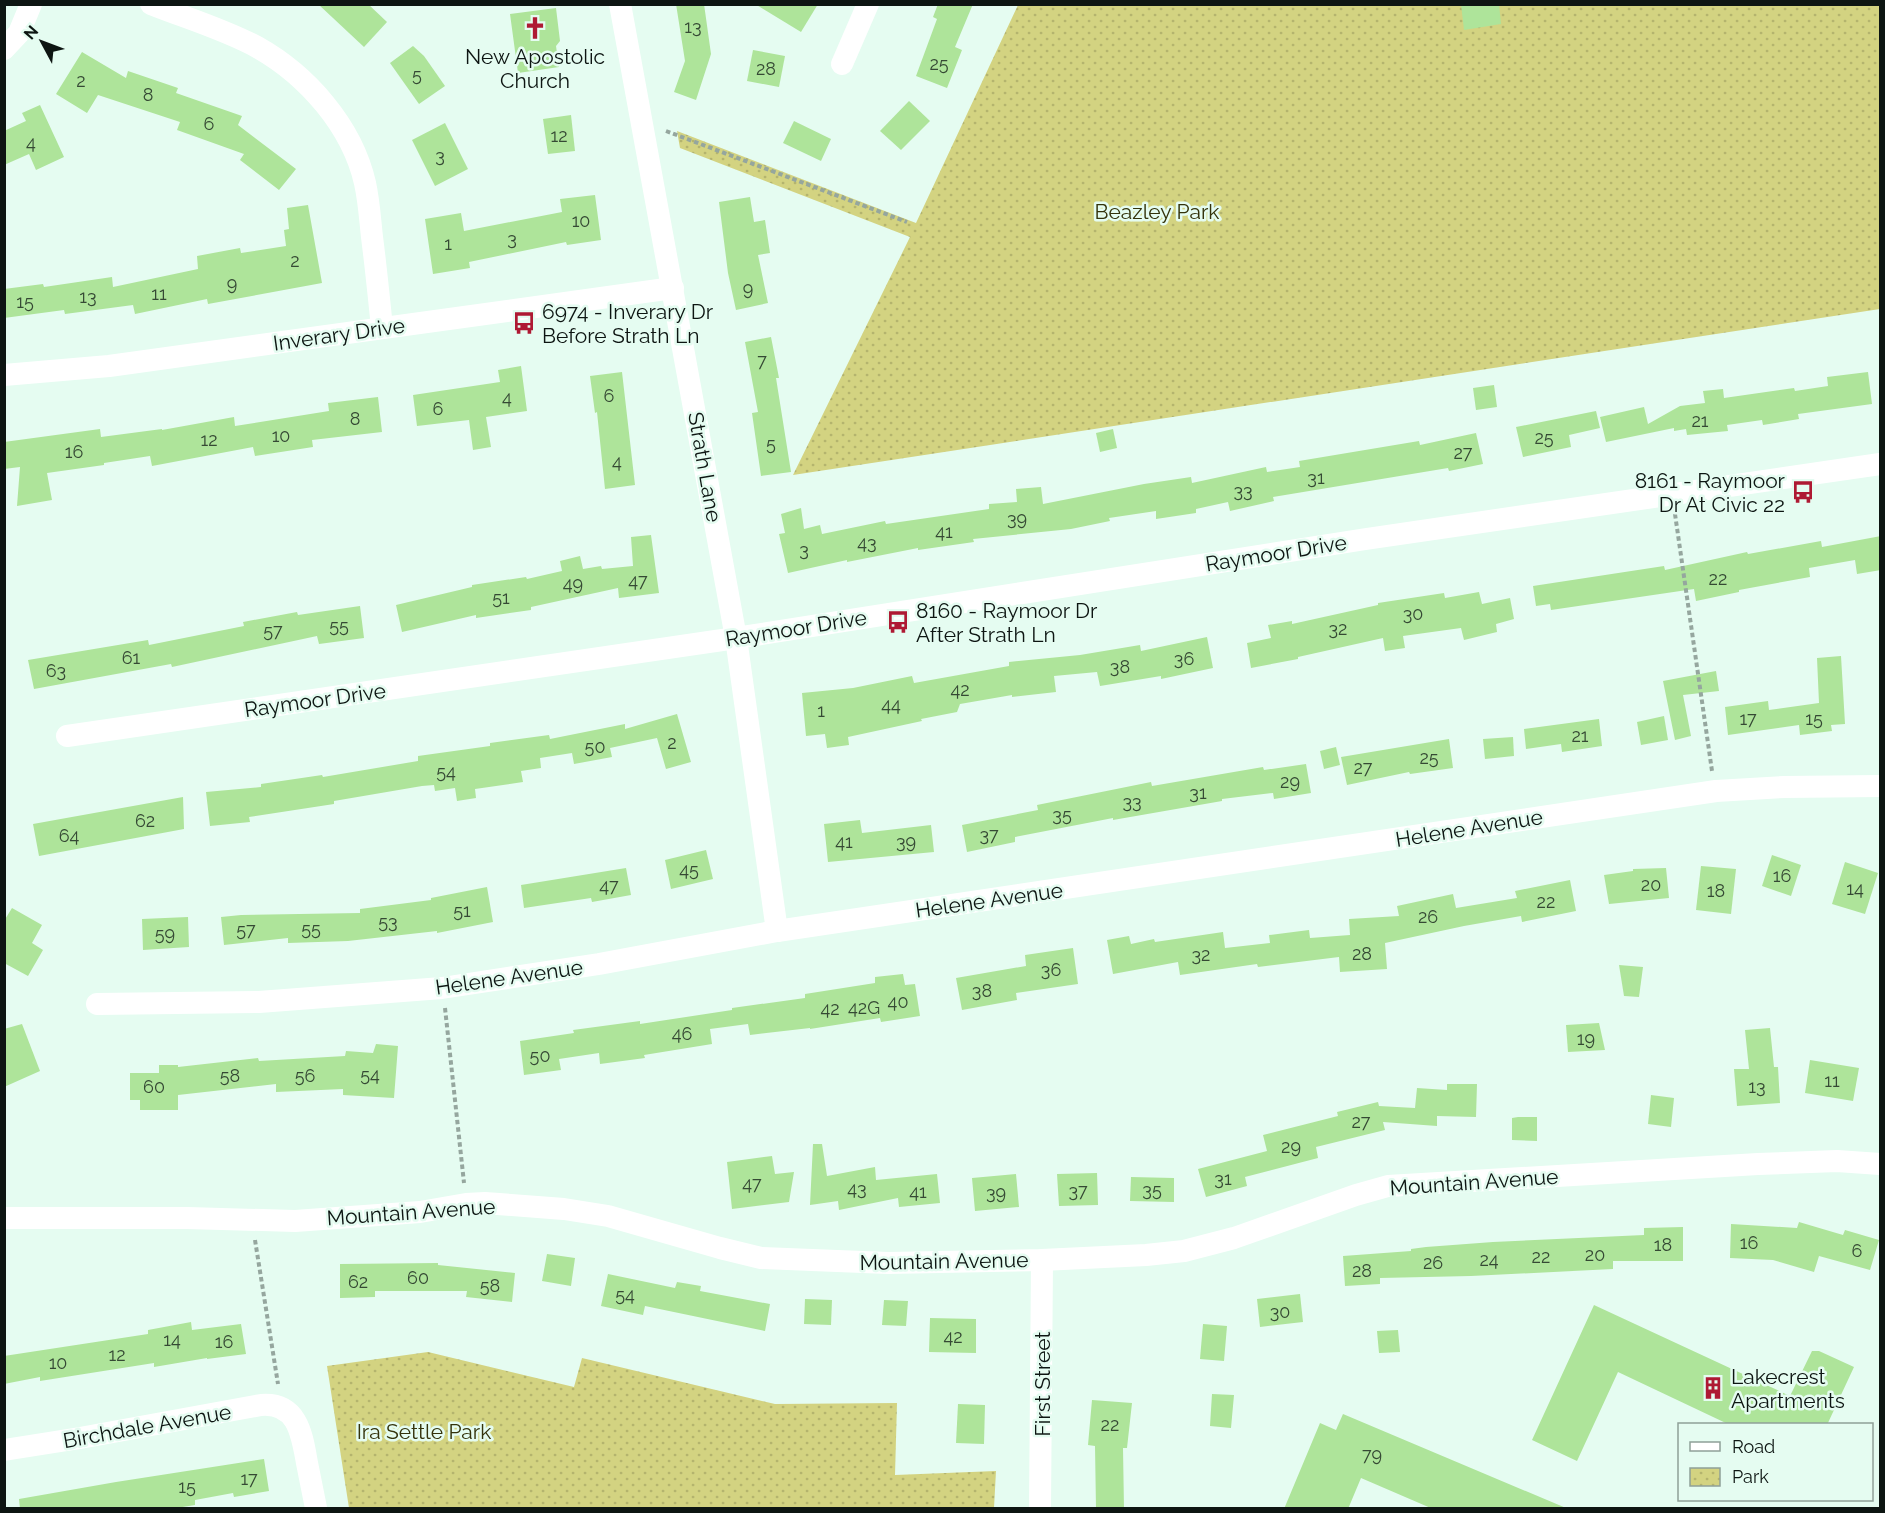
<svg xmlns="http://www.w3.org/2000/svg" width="1885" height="1513" font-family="Raleway,sans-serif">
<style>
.park{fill:url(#park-dots)}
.building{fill:#aee49a}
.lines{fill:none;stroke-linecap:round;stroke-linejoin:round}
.path{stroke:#95a69e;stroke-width:4;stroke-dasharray:4.5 3;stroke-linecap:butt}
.street{stroke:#fff;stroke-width:22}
.labels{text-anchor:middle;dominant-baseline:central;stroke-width:5;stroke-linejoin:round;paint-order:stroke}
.number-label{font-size:18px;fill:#354934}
.poi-label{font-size:21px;fill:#0d1512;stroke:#e5fcf1;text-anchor:start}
.park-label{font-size:21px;fill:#34330b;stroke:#e5fcf1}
.street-label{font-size:21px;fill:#0d1512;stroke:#e5fcf1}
</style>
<defs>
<pattern id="park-dots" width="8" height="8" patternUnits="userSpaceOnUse" patternTransform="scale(1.5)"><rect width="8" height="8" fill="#d3d381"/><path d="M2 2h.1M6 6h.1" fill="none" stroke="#b4b46e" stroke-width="1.8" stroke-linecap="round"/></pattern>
</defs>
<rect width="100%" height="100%" fill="#e5fcf1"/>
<g class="park">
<polygon points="1018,5 1880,5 1880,309 793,475 910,237 680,148 677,131 916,223"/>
<polygon points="428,1352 574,1387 582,1358 775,1404 897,1403 895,1475 996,1471 994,1508 349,1508 327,1366"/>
</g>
<g class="building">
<polygon points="318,4 368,4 387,22 364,47"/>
<polygon points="676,4 704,4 711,54 696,100 674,92 685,61"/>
<polygon points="755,4 818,4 801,32"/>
<polygon points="938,4 973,4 955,47 962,50 947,88 916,76 937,19 933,17"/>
<polygon points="1461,4 1499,4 1501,24 1464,30"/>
<polygon points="556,8 560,41 556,46 559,67 518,73 510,14"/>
<polygon points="413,46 424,56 445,86 419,104 390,63"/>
<polygon points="753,50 785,56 779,87 747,81"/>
<polygon points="82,52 126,78 128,71 178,88 176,93 242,116 238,125 296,169 279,190 240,160 244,154 177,130 180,122 98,95 87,113 56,94"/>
<polygon points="909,101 930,121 901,150 880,131"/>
<polygon points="40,105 64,157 36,170 29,154 4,165 4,131 26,121 22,113"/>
<polygon points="571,115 575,151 548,154 543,119"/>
<polygon points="794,121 831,139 821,161 783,143"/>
<polygon points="445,123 468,169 435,186 412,140"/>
<polygon points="595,195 601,240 567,245 566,242 469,262 470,268 433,274 425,219 461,213 464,231 562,212 560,199"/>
<polygon points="750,197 754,222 765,220 770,253 758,255 768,303 736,310 728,273 719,202"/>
<polygon points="308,205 322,283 208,304 207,299 135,314 133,305 65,314 64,310 4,318 4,289 43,284 44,287 112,277 113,287 198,269 197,256 240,248 241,253 286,246 284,230 289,229 287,208"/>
<polygon points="771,337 779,378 776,378 791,472 761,476 752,413 758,412 745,342"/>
<polygon points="521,366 527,411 486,417 491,447 473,450 469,420 417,426 413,395 500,382 498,370"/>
<polygon points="622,372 635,485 605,489 597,412 595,413 590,376"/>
<polygon points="1868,372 1872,404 1798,414 1799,419 1763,425 1762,420 1727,425 1728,431 1687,435 1686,429 1674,431 1674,428 1606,442 1600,417 1644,407 1648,424 1680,406 1705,403 1703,391 1723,389 1724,398 1794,388 1795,391 1828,386 1827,377"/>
<polygon points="1494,385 1497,407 1476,410 1473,388"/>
<polygon points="378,397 382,432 312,440 313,447 255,456 253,447 152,466 150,456 104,463 104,465 47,473 52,500 17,506 20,467 4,469 4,442 100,429 101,437 162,429 162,430 234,417 235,426 329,411 328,403"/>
<polygon points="1596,411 1600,428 1569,435 1571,447 1523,457 1516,427"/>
<polygon points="1113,429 1117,448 1100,452 1096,433"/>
<polygon points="1476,433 1483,464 1449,471 1448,468 1273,497 1274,501 1230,511 1228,502 1196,509 1196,513 1156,519 1156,511 1109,518 1110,521 1071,529 973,539 974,542 918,550 918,548 847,562 847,560 788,573 779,534 785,533 781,514 801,508 804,529 820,525 822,534 885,521 886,524 989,509 989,504 1017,502 1016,489 1041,487 1043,504 1144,484 1191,477 1192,483 1266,467 1267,472 1300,467 1299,461 1419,441 1420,445"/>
<polygon points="651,535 659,593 619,598 618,588 531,607 531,610 476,618 476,615 402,632 396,605 472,587 472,585 526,577 527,579 562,571 560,561 580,556 583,569 601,566 602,569 633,566 631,537"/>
<polygon points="1881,536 1881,570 1857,574 1855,560 1809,568 1810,577 1739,590 1739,592 1696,601 1694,589 1551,610 1550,604 1536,606 1533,586 1664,566 1665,570 1747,552 1748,554 1821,541 1822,547"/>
<polygon points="1479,592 1482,604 1510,598 1514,619 1496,624 1497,632 1464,640 1461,628 1403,636 1405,648 1385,651 1383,638 1298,657 1298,659 1251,668 1247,643 1271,638 1268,625 1292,621 1292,624 1378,605 1378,603 1444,593 1445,598"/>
<polygon points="360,606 364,638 319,644 317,636 172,667 171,664 34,689 28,660 148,640 149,645 244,626 243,622 297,612 298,615"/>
<polygon points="1207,637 1213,668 1161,679 1161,676 1100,686 1097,672 1054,676 1056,692 1012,697 1012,695 960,704 957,712 921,719 922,721 848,737 849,745 827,748 825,734 806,736 802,693 853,688 912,676 914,683 1009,666 1009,662 1080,655 1140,645 1141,651"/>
<polygon points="1841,656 1845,724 1831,725 1832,731 1800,735 1799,725 1728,735 1725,707 1768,701 1769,710 1819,703 1817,658"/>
<polygon points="1716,671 1719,691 1683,695 1691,736 1675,740 1663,681"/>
<polygon points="677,714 691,762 666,769 657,738 610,748 612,757 574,764 572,753 540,758 541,768 521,771 523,782 475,789 476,798 457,801 455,788 435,791 434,785 422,786 334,801 334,804 249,817 250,822 210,826 206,792 261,787 261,784 322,775 323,777 418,761 418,756 490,746 490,743 549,735 550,739 625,724 625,729"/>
<polygon points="1664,716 1668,740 1641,745 1637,722"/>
<polygon points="1599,719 1602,746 1562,752 1561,744 1526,749 1524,729"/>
<polygon points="1513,737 1514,756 1485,759 1483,739"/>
<polygon points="1449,739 1453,768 1410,774 1409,772 1347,785 1341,757"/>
<polygon points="1336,747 1340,765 1324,769 1320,751"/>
<polygon points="1306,764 1311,793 1274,799 1273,793 1222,799 1222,801 1113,820 1113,818 1015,837 1015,842 967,852 962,825 1038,810 1037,805 1151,782 1152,786 1263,767 1264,770"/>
<polygon points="183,797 184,829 39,856 33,824"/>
<polygon points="860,820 862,833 931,825 934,852 828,862 824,824"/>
<polygon points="706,850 713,879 671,889 665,860"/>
<polygon points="1772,855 1801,865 1791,896 1762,886"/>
<polygon points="1845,862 1878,873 1865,914 1832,904"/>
<polygon points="1701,866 1736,869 1731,914 1696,910"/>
<polygon points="626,868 631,895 592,902 591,898 524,908 521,885"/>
<polygon points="1666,868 1669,898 1609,904 1604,875 1633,871 1633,869"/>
<polygon points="1570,880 1576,911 1522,922 1521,916 1464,926 1385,943 1387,969 1340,972 1339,957 1258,967 1257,964 1180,975 1178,962 1113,974 1107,940 1129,936 1131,944 1154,939 1155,942 1223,932 1225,948 1270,943 1269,935 1309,930 1310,938 1350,935 1349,919 1399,916 1397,906 1453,894 1456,908 1517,898 1515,891"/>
<polygon points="487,887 493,922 437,933 437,931 348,941 288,943 288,938 224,945 221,917 241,915 360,913 360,909 431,900 431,898"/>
<polygon points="12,908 42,925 32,943 43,950 28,976 4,963 4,921"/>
<polygon points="188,917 189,947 143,950 142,919"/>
<polygon points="1073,948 1078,984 1016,993 1017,1000 962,1010 956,978 1026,966 1025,955"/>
<polygon points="1619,965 1643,967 1639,997 1624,996"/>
<polygon points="903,974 905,985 915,984 920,1016 881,1022 880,1018 810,1029 810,1028 750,1035 748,1024 710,1029 712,1044 644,1055 645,1058 600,1064 599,1053 559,1059 561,1070 524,1075 520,1041 574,1033 573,1030 640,1021 640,1024 732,1010 732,1008 805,998 805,994 875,983 875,977"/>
<polygon points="1599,1023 1605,1050 1568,1052 1566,1025"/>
<polygon points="22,1024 40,1071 4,1087 4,1029"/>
<polygon points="1770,1028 1774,1067 1778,1067 1780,1103 1737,1106 1734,1069 1749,1069 1745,1030"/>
<polygon points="376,1044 398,1046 394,1098 343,1095 343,1089 276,1092 276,1084 178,1095 178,1110 140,1110 140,1100 130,1100 130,1073 159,1073 159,1065 178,1065 178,1067 258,1058 259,1061 345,1056 346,1051 373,1053"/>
<polygon points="1810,1060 1859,1068 1853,1101 1805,1093"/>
<polygon points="1447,1084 1477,1084 1476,1117 1437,1116 1437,1126 1383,1122 1385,1130 1316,1147 1318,1158 1245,1177 1247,1186 1206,1197 1198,1169 1267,1151 1263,1135 1338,1116 1337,1112 1378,1102 1379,1106 1415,1108 1417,1088 1447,1090"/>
<polygon points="1651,1095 1674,1098 1671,1127 1648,1124"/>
<polygon points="1518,1117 1537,1117 1537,1141 1512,1140 1512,1118"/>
<polygon points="813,1144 822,1144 827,1176 875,1167 876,1180 937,1174 940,1203 899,1207 898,1198 839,1210 838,1201 810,1205"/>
<polygon points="772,1156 775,1174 794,1172 789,1202 732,1209 727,1162"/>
<polygon points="1097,1173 1098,1205 1059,1206 1057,1174"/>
<polygon points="1016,1174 1019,1207 975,1211 972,1178"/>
<polygon points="1131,1177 1174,1178 1174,1202 1130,1201"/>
<polygon points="1799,1222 1843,1235 1845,1230 1879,1240 1870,1270 1819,1256 1814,1272 1773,1260 1730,1258 1731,1224 1797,1228"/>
<polygon points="1683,1227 1683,1261 1613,1261 1613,1269 1471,1276 1380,1278 1380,1284 1345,1286 1343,1256 1411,1251 1411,1249 1426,1247 1493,1242 1644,1235 1644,1228"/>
<polygon points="547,1254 575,1258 571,1286 542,1281"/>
<polygon points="438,1263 438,1265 515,1273 512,1302 466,1297 467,1291 375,1291 375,1297 340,1298 340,1264"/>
<polygon points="608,1274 675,1288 677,1282 701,1286 700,1291 770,1304 765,1331 645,1306 643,1315 601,1306"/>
<polygon points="1300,1294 1303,1322 1260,1327 1257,1299"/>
<polygon points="805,1299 832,1300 831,1325 804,1324"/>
<polygon points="884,1300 908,1301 906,1326 882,1325"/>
<polygon points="1594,1305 1790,1396 1812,1351 1819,1351 1854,1367 1827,1425 1730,1425 1618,1372 1577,1461 1532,1440"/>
<polygon points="930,1318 976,1319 976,1353 929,1352"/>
<polygon points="191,1322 192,1330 241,1324 246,1354 207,1359 207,1358 154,1367 154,1363 40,1381 40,1377 4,1384 4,1356 148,1334 148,1330"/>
<polygon points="1203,1324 1227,1326 1224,1361 1200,1359"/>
<polygon points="1398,1330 1400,1352 1379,1353 1377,1331"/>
<polygon points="1212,1394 1234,1395 1231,1428 1210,1426"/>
<polygon points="1092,1400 1132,1403 1127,1448 1123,1448 1124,1509 1096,1509 1095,1446 1088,1445"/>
<polygon points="958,1404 985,1405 984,1444 956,1443"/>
<polygon points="1343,1414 1566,1508 1566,1509 1433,1509 1361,1478 1348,1509 1284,1509 1320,1423 1336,1430"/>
<polygon points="264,1459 269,1491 234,1497 233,1493 195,1500 195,1505 170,1509 20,1509 19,1499 116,1482"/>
</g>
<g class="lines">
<g class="path">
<polyline points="666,131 907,222"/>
<polyline points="1675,514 1712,771"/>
<polyline points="445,1008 464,1183"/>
<polyline points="255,1240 278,1384"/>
</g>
<g class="street">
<path d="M151,4c35,14 73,25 106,43 50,28 95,79 108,136 4,18 5,36 7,54 4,31 7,61 10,91"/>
<polyline points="620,4 736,638 777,931"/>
<polyline points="4,49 19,33 31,4"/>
<polyline points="842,64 868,4"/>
<polyline points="4,375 109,366 673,288"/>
<polyline points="67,736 736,638 1366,539 1880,464"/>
<polyline points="97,1004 259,1002 442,988 599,964 777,931 1716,791 1784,787 1880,786"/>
<polyline points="4,1218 187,1218 295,1221 420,1212 466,1204 485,1203 564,1209 608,1216 720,1248 761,1258 888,1263 1042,1260 1146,1255 1184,1251 1234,1238 1356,1195 1388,1186 1758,1164 1837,1161 1880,1164"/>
<path d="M4,1450l76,-12 181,-33c37,-3 41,30 46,58 3,15 6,30 9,45"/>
<polyline points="1040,1508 1042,1260"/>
</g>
</g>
<defs>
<g id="church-bare" transform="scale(1.8)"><path d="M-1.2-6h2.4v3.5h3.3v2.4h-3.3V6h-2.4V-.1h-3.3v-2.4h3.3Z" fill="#ae1933" stroke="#e5fcf1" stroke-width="2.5" paint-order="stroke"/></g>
<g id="bus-bare" transform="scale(1.8)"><path d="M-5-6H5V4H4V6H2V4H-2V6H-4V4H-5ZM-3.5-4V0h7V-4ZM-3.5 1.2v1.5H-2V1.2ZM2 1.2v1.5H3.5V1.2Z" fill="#ae1933" stroke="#e5fcf1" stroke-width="2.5" paint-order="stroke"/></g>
<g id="building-bare" transform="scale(1.8)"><path d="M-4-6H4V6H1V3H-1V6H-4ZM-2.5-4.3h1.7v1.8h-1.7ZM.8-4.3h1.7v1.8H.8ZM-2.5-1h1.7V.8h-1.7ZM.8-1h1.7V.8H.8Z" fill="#ae1933" stroke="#e5fcf1" stroke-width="2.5" paint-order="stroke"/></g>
</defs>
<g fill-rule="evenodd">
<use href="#church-bare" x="535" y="28"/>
<use href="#bus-bare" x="524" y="323"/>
<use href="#bus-bare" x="1803" y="492"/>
<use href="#bus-bare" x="898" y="622"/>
<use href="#building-bare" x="1713" y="1388"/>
</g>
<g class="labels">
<g class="number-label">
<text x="693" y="26">13</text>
<text x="939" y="63">25</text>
<text x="766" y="68">28</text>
<text x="417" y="74">5</text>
<text x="81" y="80">2</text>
<text x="148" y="94">8</text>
<text x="209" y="123">6</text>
<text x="559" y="135">12</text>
<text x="31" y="142">4</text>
<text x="440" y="155">3</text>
<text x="581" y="220">10</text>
<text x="512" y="238">3</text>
<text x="448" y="243">1</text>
<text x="295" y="260">2</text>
<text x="232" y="283">9</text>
<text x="748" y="288">9</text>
<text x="159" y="293">11</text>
<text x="88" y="296">13</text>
<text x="25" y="301">15</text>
<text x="762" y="360">7</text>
<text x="609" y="395">6</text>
<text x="507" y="397">4</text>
<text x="438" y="408">6</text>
<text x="355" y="418">8</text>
<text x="1700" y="420">21</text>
<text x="281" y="435">10</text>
<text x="1544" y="437">25</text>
<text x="209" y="439">12</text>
<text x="771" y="443">5</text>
<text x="74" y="451">16</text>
<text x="1463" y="452">27</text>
<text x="617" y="461">4</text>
<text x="1316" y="477">31</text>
<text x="1243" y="490">33</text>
<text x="1017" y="518">39</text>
<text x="944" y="531">41</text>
<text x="867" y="542">43</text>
<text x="804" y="549">3</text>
<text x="1718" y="578">22</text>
<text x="638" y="580">47</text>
<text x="573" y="583">49</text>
<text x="501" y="597">51</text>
<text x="1413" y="613">30</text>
<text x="339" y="625">55</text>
<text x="1338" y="628">32</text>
<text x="273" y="630">57</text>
<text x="131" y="657">61</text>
<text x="1184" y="658">36</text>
<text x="1120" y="666">38</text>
<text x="56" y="670">63</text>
<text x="960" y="689">42</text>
<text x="891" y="704">44</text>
<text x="821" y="710">1</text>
<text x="1748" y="718">17</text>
<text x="1814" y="718">15</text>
<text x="1580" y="735">21</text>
<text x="672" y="742">2</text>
<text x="595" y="746">50</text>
<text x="1429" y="757">25</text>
<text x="1363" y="767">27</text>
<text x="446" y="771">54</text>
<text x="1290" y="781">29</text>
<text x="1198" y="792">31</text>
<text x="1132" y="801">33</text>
<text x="1062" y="814">35</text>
<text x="145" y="820">62</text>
<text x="989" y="834">37</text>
<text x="69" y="835">64</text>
<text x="844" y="841">41</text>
<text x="906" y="841">39</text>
<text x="689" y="869">45</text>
<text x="1782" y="875">16</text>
<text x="1651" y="884">20</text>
<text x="609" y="885">47</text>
<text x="1855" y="888">14</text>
<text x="1716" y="890">18</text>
<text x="1546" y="901">22</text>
<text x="462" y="910">51</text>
<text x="1428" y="916">26</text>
<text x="388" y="921">53</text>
<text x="311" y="928">55</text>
<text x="246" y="929">57</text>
<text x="165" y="933">59</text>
<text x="1362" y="953">28</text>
<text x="1201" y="954">32</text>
<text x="1051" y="969">36</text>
<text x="982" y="990">38</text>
<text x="898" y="1001">40</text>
<text x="864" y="1007">42G</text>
<text x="830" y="1008">42</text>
<text x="682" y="1033">46</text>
<text x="1586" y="1038">19</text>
<text x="540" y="1055">50</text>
<text x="370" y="1074">54</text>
<text x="230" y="1075">58</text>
<text x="305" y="1075">56</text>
<text x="1832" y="1080">11</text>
<text x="154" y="1086">60</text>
<text x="1757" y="1086">13</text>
<text x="1361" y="1121">27</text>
<text x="1291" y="1146">29</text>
<text x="1223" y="1178">31</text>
<text x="752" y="1183">47</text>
<text x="857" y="1188">43</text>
<text x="1152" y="1189">35</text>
<text x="1078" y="1190">37</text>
<text x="918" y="1191">41</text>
<text x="996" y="1192">39</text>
<text x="1749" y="1242">16</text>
<text x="1663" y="1244">18</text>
<text x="1857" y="1250">6</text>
<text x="1595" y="1254">20</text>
<text x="1541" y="1256">22</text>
<text x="1489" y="1259">24</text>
<text x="1433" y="1262">26</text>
<text x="1362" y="1270">28</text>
<text x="418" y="1277">60</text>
<text x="358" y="1281">62</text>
<text x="490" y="1285">58</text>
<text x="625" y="1294">54</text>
<text x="1280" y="1311">30</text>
<text x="953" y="1336">42</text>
<text x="172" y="1339">14</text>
<text x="224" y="1341">16</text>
<text x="117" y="1354">12</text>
<text x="58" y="1362">10</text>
<text x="1110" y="1424">22</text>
<text x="1372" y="1454">79</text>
<text x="249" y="1478">17</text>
<text x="187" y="1486">15</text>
</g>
<g class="poi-label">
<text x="535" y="56" text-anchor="middle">New Apostolic<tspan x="535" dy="24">Church</tspan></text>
<text x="542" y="311">6974 - Inverary Dr<tspan x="542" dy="24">Before Strath Ln</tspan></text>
<text x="1785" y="480" text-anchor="end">8161 - Raymoor<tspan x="1785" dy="24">Dr At Civic 22</tspan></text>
<text x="916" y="610">8160 - Raymoor Dr<tspan x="916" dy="24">After Strath Ln</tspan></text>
<text x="1731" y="1376">Lakecrest<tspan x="1731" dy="24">Apartments</tspan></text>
</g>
<g class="park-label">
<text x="1157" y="211">Beazley Park</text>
<text x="424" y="1431">Ira Settle Park</text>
</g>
<g class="street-label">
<text transform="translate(339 334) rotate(-8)">Inverary Drive</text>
<text transform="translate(705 467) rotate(80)">Strath Lane</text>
<text transform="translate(1276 553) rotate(-9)">Raymoor Drive</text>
<text transform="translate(796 628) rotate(-9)">Raymoor Drive</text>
<text transform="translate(315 700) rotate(-8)">Raymoor Drive</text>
<text transform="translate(1469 828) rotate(-9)">Helene Avenue</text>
<text transform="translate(989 900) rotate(-8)">Helene Avenue</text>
<text transform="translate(509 977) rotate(-8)">Helene Avenue</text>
<text transform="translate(1474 1182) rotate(-4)">Mountain Avenue</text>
<text transform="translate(411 1212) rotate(-4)">Mountain Avenue</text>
<text transform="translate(944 1261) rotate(-1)">Mountain Avenue</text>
<text transform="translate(1042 1384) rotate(-90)">First Street</text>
<text transform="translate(147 1426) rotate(-10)">Birchdale Avenue</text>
</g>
</g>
<rect width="1885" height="1513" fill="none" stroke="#0d1512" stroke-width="12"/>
<rect x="1678" y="1423" width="195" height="78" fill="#e5fcf1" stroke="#8fa098" stroke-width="1.5"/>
<rect x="1690" y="1442" width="30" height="9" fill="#ffffff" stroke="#8fa098" stroke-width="1.5"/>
<text x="1732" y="1453" font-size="18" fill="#0d1512">Road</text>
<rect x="1690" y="1468" width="30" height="18" fill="url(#park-dots)" stroke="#8fa098" stroke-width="1.5"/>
<text x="1732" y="1483" font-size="18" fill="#0d1512">Park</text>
<g transform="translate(42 42) rotate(311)" stroke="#e5fcf1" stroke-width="4.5" paint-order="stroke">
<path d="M0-4.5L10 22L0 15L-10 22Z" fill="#0d1512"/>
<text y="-9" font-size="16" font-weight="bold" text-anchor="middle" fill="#0d1512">N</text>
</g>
</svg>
